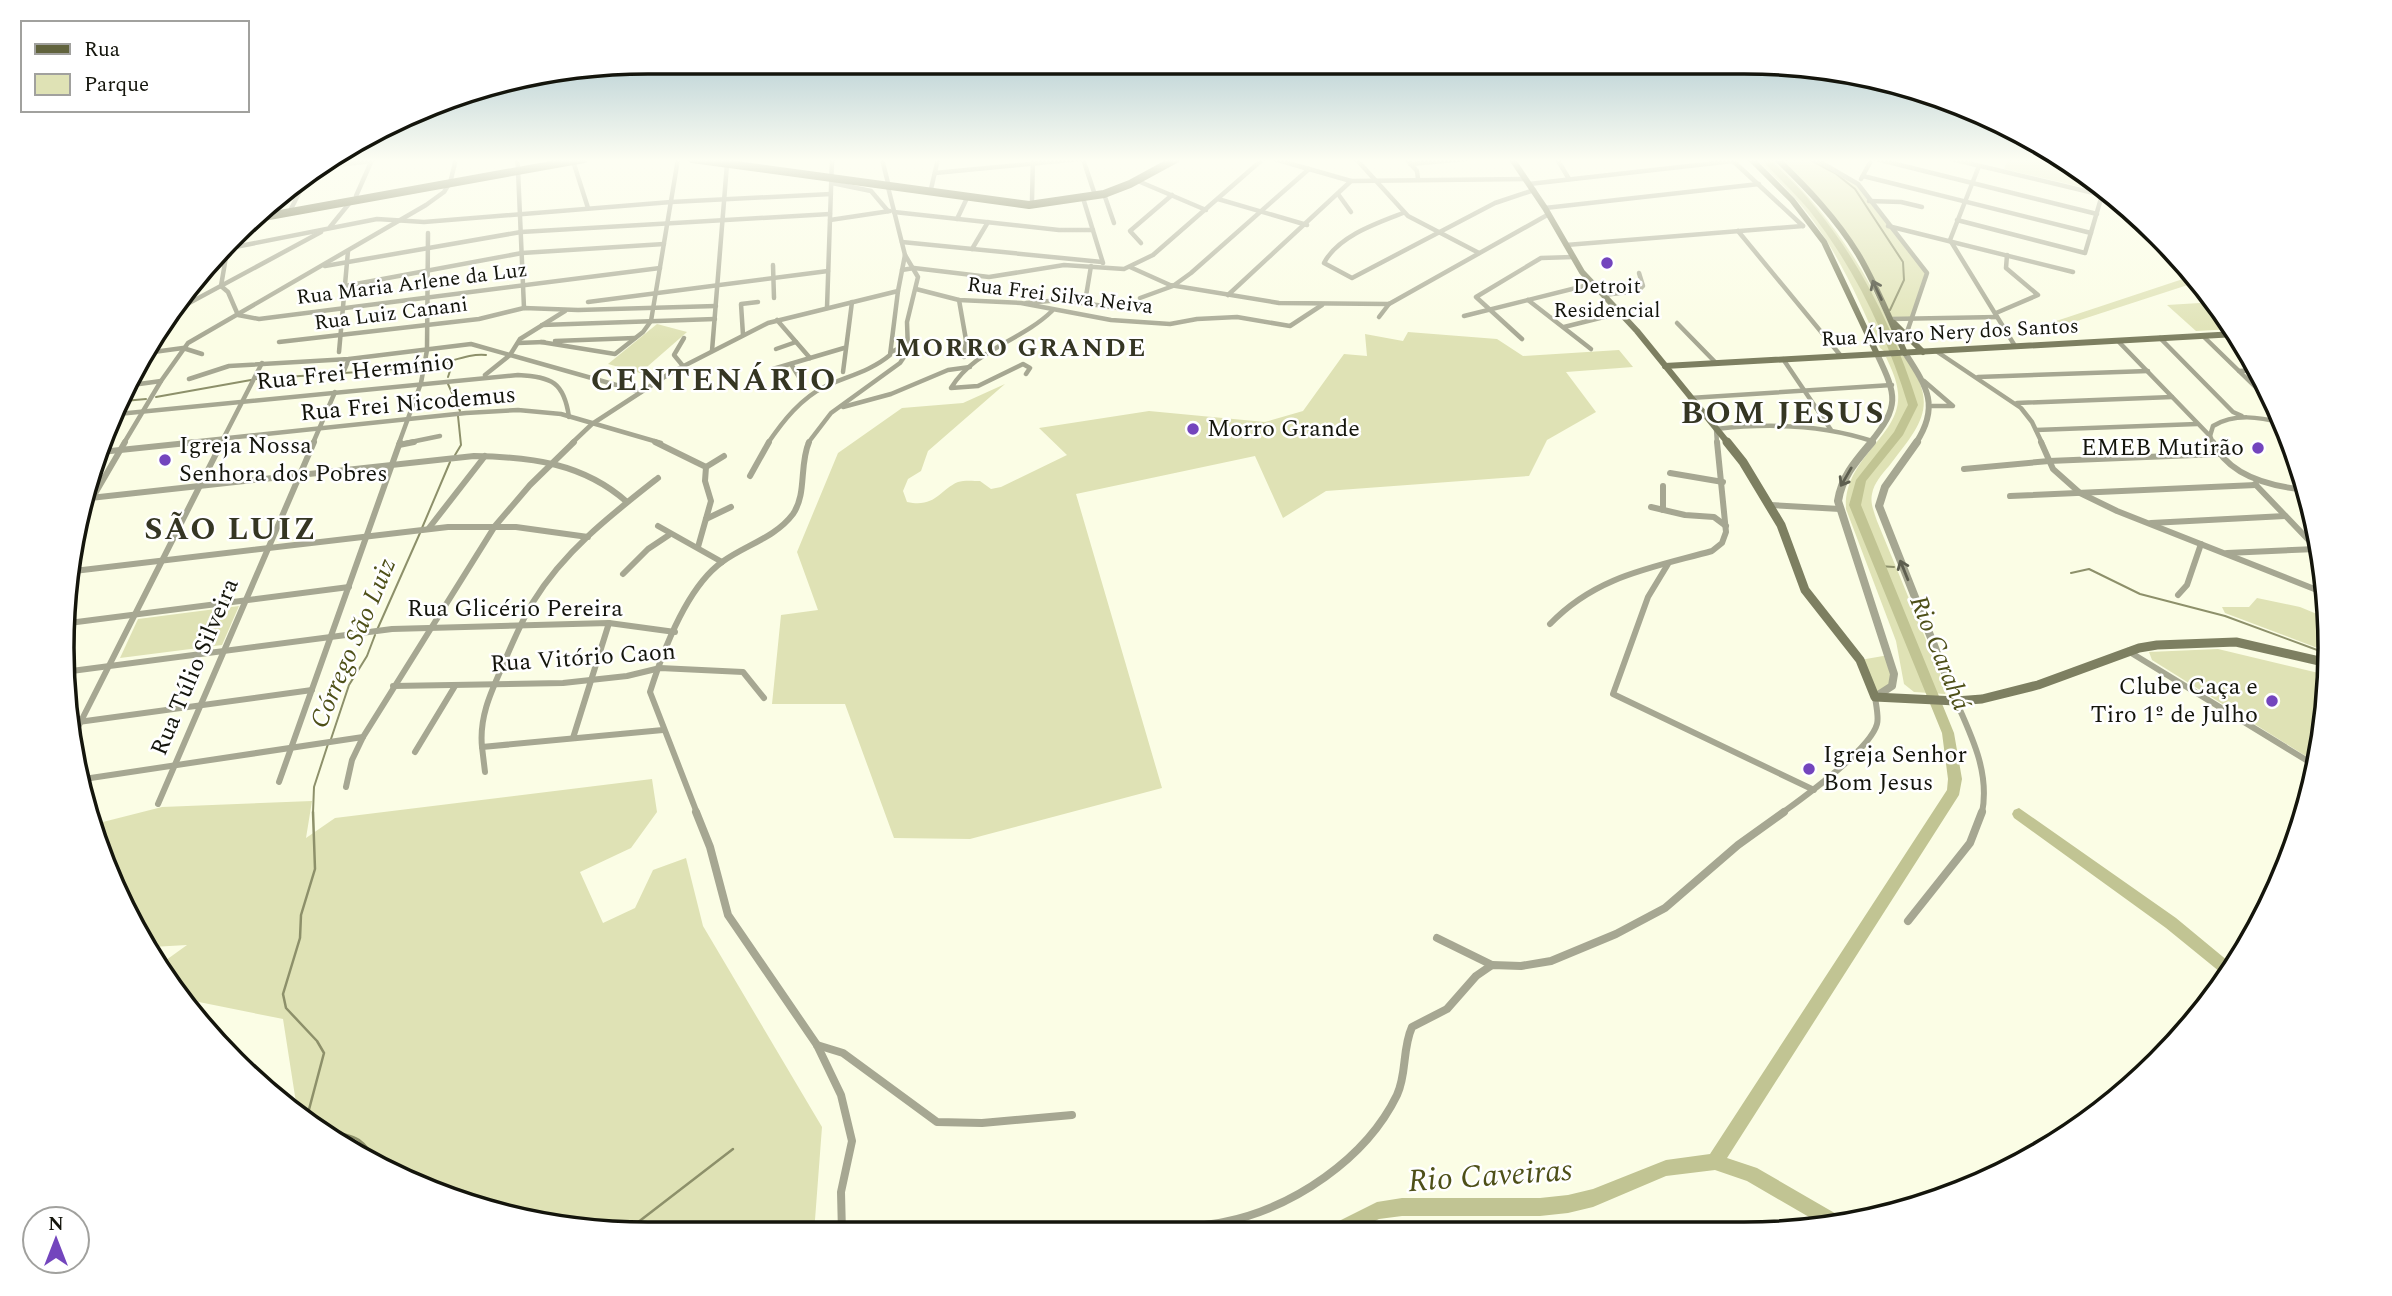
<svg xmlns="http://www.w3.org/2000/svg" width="2392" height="1296" font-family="Spectral,serif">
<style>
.green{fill:#dfe2b5}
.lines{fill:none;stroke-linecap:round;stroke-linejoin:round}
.stream-far1{stroke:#8d906a;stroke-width:2}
.stream{stroke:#8d906a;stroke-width:2.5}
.river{fill:#c1c493;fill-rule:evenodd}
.minor-far2{stroke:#a6a792;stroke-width:4.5}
.minor-far1{stroke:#a6a792;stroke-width:6}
.minor{stroke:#a6a792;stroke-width:8}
.tertiary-far1{stroke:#a6a792;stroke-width:6}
.tertiary{stroke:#a6a792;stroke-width:8}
.secondary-far1{stroke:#7d7f61;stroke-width:6}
.secondary{stroke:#7d7f61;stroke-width:9}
.primary{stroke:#61633d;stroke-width:8}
.oneway{stroke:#393a2a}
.oneway2{stroke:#5d5e4f}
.poi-dot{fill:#7345bd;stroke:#fff;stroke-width:2.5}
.labels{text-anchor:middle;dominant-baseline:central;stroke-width:5;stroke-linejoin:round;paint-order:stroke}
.far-street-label{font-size:21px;fill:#14150c;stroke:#fff}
.far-poi-label{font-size:21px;fill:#14150c;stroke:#fff}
.street-label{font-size:24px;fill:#14150c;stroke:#fff}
.poi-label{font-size:24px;fill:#14150c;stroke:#fff;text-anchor:start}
.far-district-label{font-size:26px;font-weight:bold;letter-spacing:2px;fill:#353623;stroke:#fff}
.water-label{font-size:26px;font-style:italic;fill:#4e5018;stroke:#fff}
.district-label{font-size:32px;font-weight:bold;letter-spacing:2px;fill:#353623;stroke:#fff}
.near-water-label{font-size:32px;font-style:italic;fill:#4e5018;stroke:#fff}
.rim{fill:none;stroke:#14150c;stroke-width:3.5}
</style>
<rect width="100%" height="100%" fill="#fbfde5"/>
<g class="green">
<path d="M1756,159h16c49,47 88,99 116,162 4,9 11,20 11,29l-15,1 -4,-3c-18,-41 -36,-83 -62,-120 -17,-26 -40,-47 -62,-69z"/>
<polygon points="1777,159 1815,159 1858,184 1927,273 1913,319 1890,319 1849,240"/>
<polygon points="2008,159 2065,159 2084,174 2081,187 2004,169"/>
<polygon points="2195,275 2200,281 2037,334 2029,330"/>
<polygon points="2216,302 2233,329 2196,331 2167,305"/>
<polygon points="657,324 687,332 640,373 608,364"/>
<path d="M1408,332l89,7 26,17 96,-6 14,17 -67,5 30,40 -49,28 -18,36 -203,15 -43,27 -28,-62 -179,38 86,294 -192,51 -76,-1 -49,-134h-73l9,-89 37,-5 -21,-58 41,-99 64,-45 61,-5 42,-19 -77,67 -7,20 -13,8 -5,12 4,11c29,6 32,-12 51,-20 6,-2 16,-1 22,-1l11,8 10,-2 66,-32 -28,-27 110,-17 116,11 38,-11 41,-57 23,2 -2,-22 38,7z"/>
<path d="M1904,356c36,49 18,67 -15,110 -7,8 -15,17 -17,28 -2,9 2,18 5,27l70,170 -2,3 -31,-2 -10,-8 -8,-43 -50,-132c-3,-52 56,-73 52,-116 -1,-13 -7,-25 -12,-36z"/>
<polygon points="2257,598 2300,607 2329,619 2328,652 2225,613 2222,607 2249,607"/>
<polygon points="239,606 222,645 120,658 138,619"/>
<polygon points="2218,649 2327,675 2326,724 2317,763 2152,660 2149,652"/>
<polygon points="1889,655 1894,681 1875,697 1860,660"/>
<polygon points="652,779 657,812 631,848 580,872 603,923 635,908 653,870 686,858 703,926 822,1127 814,1233 610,1234 496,1215 391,1171 392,1166 354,1155 297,1109 283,1019 184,999 162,963 187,945 152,947 106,873 95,824 162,807 312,801 306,838 335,818"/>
</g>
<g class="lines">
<g class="stream-far1">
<polyline points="1812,161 1835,173 1855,189 1903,262 1904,280 1890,310"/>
<polyline points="448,377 451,368 449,365"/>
<path d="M256,379c57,-4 115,-7 172,-13 20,-2 39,-13 58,-11"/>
<polyline points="448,384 460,411"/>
<polyline points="156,397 251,380"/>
<polyline points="124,401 146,399"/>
<polyline points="455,455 461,445 458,416"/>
<polyline points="422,528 450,462"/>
<polyline points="1879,566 1894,567"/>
<polyline points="2071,573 2089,569 2140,594 2225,616 2328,654"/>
<polyline points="377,630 420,533"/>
<polyline points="331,739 349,685 367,656 375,635"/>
<polyline points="313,813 314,787 328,744"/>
</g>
<g class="stream">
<polyline points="307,1117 324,1053 317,1041 286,1008 283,994 300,938 301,915 315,869 313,812"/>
<path d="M325,1132c34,2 38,8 56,35"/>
<polyline points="624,1233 733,1149"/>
</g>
<g class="river">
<path d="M1761,159h9c15,16 31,30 44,47 48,58 82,128 104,199l-15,30 -37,46 -5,24 93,228 8,46 -3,16 -232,363 30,10 88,51 2,5 -19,4 -81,-47 -32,-11 -49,6 -73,31 -25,6 -28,3h-138l-23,3 -24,12h-27l3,-6 46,-23 25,-4h138l28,-3 25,-6 73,-29 44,-6 237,-364 1,-11 -6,-46 -93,-228 7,-25 38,-48 14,-27c-21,-70 -54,-138 -99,-195 -15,-18 -32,-33 -48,-51z"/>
<polygon points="2019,808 2176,918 2234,966 2225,976 2166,928 2014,818 2012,814 2014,810"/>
</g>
<g class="minor-far2">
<polyline points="517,159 518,168"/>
<polyline points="882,159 888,183"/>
<polyline points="1083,159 1094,192"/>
<polyline points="1274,159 1351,181"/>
<polyline points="1356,159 1408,216 1479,253"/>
<polyline points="1406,159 1417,171 1418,179"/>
<polyline points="1557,159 1569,179"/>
<polyline points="1815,159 1858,184 1927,273 1906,335"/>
<polyline points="1876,159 2097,214"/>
<polyline points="1951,159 2102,195 2085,253 1957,220"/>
<polyline points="573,161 588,208"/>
<polyline points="1410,164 1467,159"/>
<polyline points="1979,166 1950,240 2015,346"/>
<polyline points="320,167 372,161"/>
<polyline points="518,170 524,308"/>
<polyline points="935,173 1080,159"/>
<polyline points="1863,176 2091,233"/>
<polyline points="451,179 456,159"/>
<polyline points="1861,179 1872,159"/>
<polyline points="1138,181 1206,210"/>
<polyline points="832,183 871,191 888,211"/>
<polyline points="1529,184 1733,161 1803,226"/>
<polyline points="931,189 938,159"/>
<polyline points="1104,194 1114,223"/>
<polyline points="1338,194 1351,212"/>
<polyline points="356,196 372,160"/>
<polyline points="1083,198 1103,263"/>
<polyline points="1218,199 1307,225"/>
<polyline points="1032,200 1033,159"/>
<polyline points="1869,201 1901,202 1922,207"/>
<polyline points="1545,208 1759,184"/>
<polyline points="291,209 309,173"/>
<polyline points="894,212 1059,230 1093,230"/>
<path d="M1403,213c-26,10 -65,23 -79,50l28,15 143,-75 39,-13"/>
<polyline points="957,219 967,198"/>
<polyline points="830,220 890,211"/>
<polyline points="1888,226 2073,272"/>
<polyline points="330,227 352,200"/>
<polyline points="1738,231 1841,356"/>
<polyline points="902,242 1102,262"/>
<polyline points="1141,243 1130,231 1172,195"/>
<polyline points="1566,245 1803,226"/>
<polyline points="230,248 377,219 424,222 671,202 831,194"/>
<polyline points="972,249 988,222"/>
<polyline points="773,265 774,298"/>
<polyline points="325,266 521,232 830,214"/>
<polyline points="1130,267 1170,285 1279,303 1389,304 1549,214"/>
<polyline points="902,270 914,268 989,277 1064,265 1124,269 1153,255 1263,159"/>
<polyline points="221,286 228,292 238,315 259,319 660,268"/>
<polyline points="221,286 227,251"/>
<polyline points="345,286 522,253 664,244"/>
<polyline points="916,289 959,300 1021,303 1111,320 1170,324 1197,319 1237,317 1290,326 1322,305"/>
<polyline points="1228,295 1351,181 1525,179"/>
<polyline points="1603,295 1638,291 1643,286 1639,273"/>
<polyline points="1140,298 1173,286 1191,273 1309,169"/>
<polyline points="959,300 966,340 964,357"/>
<polyline points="1528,300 1591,349"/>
<polyline points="588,302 828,271"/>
<polyline points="1085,302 1091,266"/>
<polyline points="1026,303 1061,300 1125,309"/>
<polyline points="827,308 832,159"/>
<polyline points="1996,313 2038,295 2006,268 2007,255"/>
<polyline points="165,316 321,232"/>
<polyline points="1464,316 1592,284"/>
<polyline points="1379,317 1389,304"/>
<polyline points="1890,319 1997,317"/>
<polyline points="777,320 810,358"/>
<polyline points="1677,323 1716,363"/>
<polyline points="542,325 715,319"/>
<polyline points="1564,327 1620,313"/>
<polyline points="743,335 741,304 758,302"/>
<polyline points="2203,336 2278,409"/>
<polyline points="2160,338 2233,412 2242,416"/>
<polyline points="1522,339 1476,297 1541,258 1573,257"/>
<polyline points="555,341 635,338"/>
<polyline points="2118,341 2210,436"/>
<polyline points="279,342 479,319 524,308 578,310 716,306"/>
<polyline points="541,342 615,354 643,332 651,321 678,159"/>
<polyline points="518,343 544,342"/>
<polyline points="776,349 796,342"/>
<polyline points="712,351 727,164"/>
<polyline points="1936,351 2021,408 2032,422 2042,443"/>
<polyline points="339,352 348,251"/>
<polyline points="891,352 908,344"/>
<polyline points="146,353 183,348 202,354"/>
<polyline points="1783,359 1831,430"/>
<polyline points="791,364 802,382"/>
<polyline points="683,366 674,355 684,338"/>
<polyline points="773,369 844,348"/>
<polyline points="344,371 349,359"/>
<polyline points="2239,371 2259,370"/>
<polyline points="843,372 852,302"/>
<path d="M1026,374l4,-6 -7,-4 -45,22 -27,2c23,-38 70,-47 101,-77"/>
<polyline points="485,375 510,355 520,339 565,311"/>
<polyline points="1978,377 2148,371"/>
<polyline points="189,379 229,366 349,359 471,344 641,392"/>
<polyline points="1924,381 1953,406 1932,406"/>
<polyline points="132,385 161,381"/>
<polyline points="1690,398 1892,385"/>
<polyline points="2017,403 2172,397"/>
<polyline points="843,407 891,394 948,370 970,367"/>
<path d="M118,414l400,-39c34,2 46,7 51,42"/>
<polyline points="2036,430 2197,424"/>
<polyline points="124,443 161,381 188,343 426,205 444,192 451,181"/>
<polyline points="181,443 466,413 518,410 561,414 661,443"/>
<polyline points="221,443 262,363"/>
<polyline points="313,443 335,392"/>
<polyline points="399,443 421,383 427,350 428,233"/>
<polyline points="406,443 440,436"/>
<polyline points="572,443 592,424 672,372 768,323 898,291 905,255 888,187"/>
<path d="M768,443c15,-22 33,-45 58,-57 22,-10 45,-15 64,-31l8,-64"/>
<polyline points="808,443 831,413 900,363 908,351 907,322 918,277 905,255"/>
<path d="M1717,443l-1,-14c53,-6 105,-5 156,12"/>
<path d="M2213,443l-3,-7 3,-10c22,-13 46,-9 70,-3"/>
</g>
<g class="minor-far1">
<polyline points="655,442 706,467 705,481 711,501 698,547"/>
<polyline points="2041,442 2053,469 2080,493 2117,511 2327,594"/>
<path d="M2213,442c16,35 60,45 95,48"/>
<polyline points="399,445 414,442"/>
<polyline points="101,452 197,442"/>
<polyline points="706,467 724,456"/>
<polyline points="1964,469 2049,461 2219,454"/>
<polyline points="1670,473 1723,482"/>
<polyline points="750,476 769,442"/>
<path d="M658,478c-46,36 -94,73 -125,124 -12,20 -21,42 -30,63 -12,27 -24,52 -21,82l181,-17"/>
<polyline points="2255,484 2320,552"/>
<polyline points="1663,486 1663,510"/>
<polyline points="2010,496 2256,485"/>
<path d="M81,499l393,-43c57,1 109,7 153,46"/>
<polyline points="1770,505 1840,509"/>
<polyline points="1651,507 1685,515 1714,517 1726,526"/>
<polyline points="706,519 731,507"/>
<polyline points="79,521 125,442"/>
<polyline points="2151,523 2285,516"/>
<polyline points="658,526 722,562"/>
<polyline points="429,528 485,456"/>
<polyline points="2227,553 2316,549"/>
<polyline points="1668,564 1648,597 1613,694 1814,790"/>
<polyline points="74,571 448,527 516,527 588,537"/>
<polyline points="623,574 648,549 669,535"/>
<polyline points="2178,595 2187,585 2201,544"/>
<polyline points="69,623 349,587"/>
<path d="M1550,624c46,-48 101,-56 162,-73l10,-8 4,-11 -9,-90"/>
<polyline points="2128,651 2316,766"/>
<polyline points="64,672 392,629 609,623 675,632"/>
<polyline points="393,686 563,683 627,676 660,668 743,672 764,698"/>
<path d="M1956,701c16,36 34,72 26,112"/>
<polyline points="71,723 312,690"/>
<polyline points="74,735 222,442"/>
<polyline points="573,738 609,623"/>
<polyline points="482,747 485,772"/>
<polyline points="415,752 455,686"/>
<polyline points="84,779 363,737"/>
<polyline points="279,782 400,442"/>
<polyline points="346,787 352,760 363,737 495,526 530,485 574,442"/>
<polyline points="158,804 314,442"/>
<path d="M697,813l-47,-121c13,-41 36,-104 72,-130 23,-17 53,-24 71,-48 14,-20 6,-49 16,-72"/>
<path d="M1782,813c22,-16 88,-63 95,-89 2,-7 -1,-19 -2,-27"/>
</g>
<g class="minor">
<polyline points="696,812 710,847 728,915 817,1045 841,1095 852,1141 841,1192 842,1233"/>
<polyline points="1908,921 1970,843 1982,812"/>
<polyline points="1437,938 1492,965"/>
<polyline points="817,1045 843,1053 937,1122 982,1123 1072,1115"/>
<polyline points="1002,1232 1023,1228 1069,1232"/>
<path d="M1133,1232c30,-4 61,-4 91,-10 69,-14 142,-63 173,-127 10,-21 5,-46 15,-68l35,-18 29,-33 16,-11 29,1 30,-5 65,-27 49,-26 73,-63 46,-33"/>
</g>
<g class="tertiary-far1">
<path d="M1905,353c22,34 35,53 11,90"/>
<path d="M1870,443c30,-37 27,-47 7,-89"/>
</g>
<g class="tertiary">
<path d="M1872,442c-16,19 -30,34 -34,59l56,173 -2,12 -17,11"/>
<polyline points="1917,442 1885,487 1879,506 1956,701"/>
</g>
<g class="secondary-far1">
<polyline points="1512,159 1545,208 1582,272 1637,331 1728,443"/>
<polyline points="1751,159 1792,200 1824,242 1877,354"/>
<path d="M1777,159c30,29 59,59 81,95 19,32 32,66 47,99"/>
<polyline points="1894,323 1923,352"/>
<polyline points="1665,366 2236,334"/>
</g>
<polyline class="secondary" points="1727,442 1743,462 1781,525 1805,590 1860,660 1875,697 1956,701 1982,699 2038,685 2139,648 2157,645 2236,642 2328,663"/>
<g class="primary">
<polyline points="692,159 1029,205 1104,194 1130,184 1176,159"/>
<polyline points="258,218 584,159"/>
</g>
</g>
<defs><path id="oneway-shaft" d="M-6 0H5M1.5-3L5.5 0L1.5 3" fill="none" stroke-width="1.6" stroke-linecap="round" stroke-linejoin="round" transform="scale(1.75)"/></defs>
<use class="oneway" href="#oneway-shaft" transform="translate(1877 290) rotate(-115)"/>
<g class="oneway2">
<use href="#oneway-shaft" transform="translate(1846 477) rotate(120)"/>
<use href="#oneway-shaft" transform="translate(1904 570) rotate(-112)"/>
</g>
<linearGradient id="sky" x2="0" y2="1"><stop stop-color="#98bac6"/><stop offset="0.47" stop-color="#fdfef3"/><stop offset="1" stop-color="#fdfef3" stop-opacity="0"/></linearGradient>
<rect width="2392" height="341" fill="url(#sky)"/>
<g class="poi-dot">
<circle cx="1607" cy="263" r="7"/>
<circle cx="1193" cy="429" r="7"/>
<circle cx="2258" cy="448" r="7"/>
<circle cx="165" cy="460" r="7"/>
<circle cx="2272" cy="701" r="7"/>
<circle cx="1809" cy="769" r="7"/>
</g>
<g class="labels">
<g class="far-street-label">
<text transform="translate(412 284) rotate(-7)">Rua Maria Arlene da Luz</text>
<text transform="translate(1060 296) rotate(7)">Rua Frei Silva Neiva</text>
<text transform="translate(391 314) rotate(-7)">Rua Luiz Canani</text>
<text transform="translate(1950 333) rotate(-3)">Rua Álvaro Nery dos Santos</text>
</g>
<g class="far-poi-label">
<text x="1607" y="287">Detroit<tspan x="1607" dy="24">Residencial</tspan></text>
</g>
<g class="street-label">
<text transform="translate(355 372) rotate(-6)">Rua Frei Hermínio</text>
<text transform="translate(408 404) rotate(-5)">Rua Frei Nicodemus</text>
<text x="515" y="609">Rua Glicério Pereira</text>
<text transform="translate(583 658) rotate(-4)">Rua Vitório Caon</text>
<text transform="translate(195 667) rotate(-67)">Rua Túlio Silveira</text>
</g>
<g class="poi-label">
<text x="1207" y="429">Morro Grande</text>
<text x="179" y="446">Igreja Nossa<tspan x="179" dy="28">Senhora dos Pobres</tspan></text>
<text x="2244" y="448" text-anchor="end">EMEB Mutirão</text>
<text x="2258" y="687" text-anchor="end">Clube Caça e<tspan x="2258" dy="28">Tiro 1º de Julho</tspan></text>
<text x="1823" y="755">Igreja Senhor<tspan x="1823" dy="28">Bom Jesus</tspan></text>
</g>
<g class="far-district-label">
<text x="1021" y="348">MORRO GRANDE</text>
</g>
<g class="water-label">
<text transform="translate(353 643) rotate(-67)">Córrego São Luiz</text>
<text transform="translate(1940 653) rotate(68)">Rio Carahá</text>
</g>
<g class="district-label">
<text x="714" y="380">CENTENÁRIO</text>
<text x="1783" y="413">BOM JESUS</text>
<text x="231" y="529">SÃO LUIZ</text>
</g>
<g class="near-water-label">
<text transform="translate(1490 1176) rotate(-4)">Rio Caveiras</text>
</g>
</g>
<path d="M0 0H2392V1296H0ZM648 74H1744A574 574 0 0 1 2318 648V648A574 574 0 0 1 1744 1222H648A574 574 0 0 1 74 648V648A574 574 0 0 1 648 74Z" fill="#fff" fill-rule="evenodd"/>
<path class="rim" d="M648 74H1744A574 574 0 0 1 2318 648V648A574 574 0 0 1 1744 1222H648A574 574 0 0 1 74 648V648A574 574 0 0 1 648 74Z"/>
<rect x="21" y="21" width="228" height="91" fill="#ffffff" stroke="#a1a19e" stroke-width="2"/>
<rect x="35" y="44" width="35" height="10" fill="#61633d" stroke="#a1a19e" stroke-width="2"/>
<text x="84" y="56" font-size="21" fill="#14150c">Rua</text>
<rect x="35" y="74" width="35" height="21" fill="#dfe2b5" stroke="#a1a19e" stroke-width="2"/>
<text x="84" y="91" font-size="21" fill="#14150c">Parque</text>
<g transform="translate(56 1240)"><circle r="33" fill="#ffffff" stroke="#a1a19e" stroke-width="2"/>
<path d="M0-5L12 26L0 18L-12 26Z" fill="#7345bd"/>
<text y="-10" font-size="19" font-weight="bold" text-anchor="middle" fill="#14150c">N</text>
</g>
</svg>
